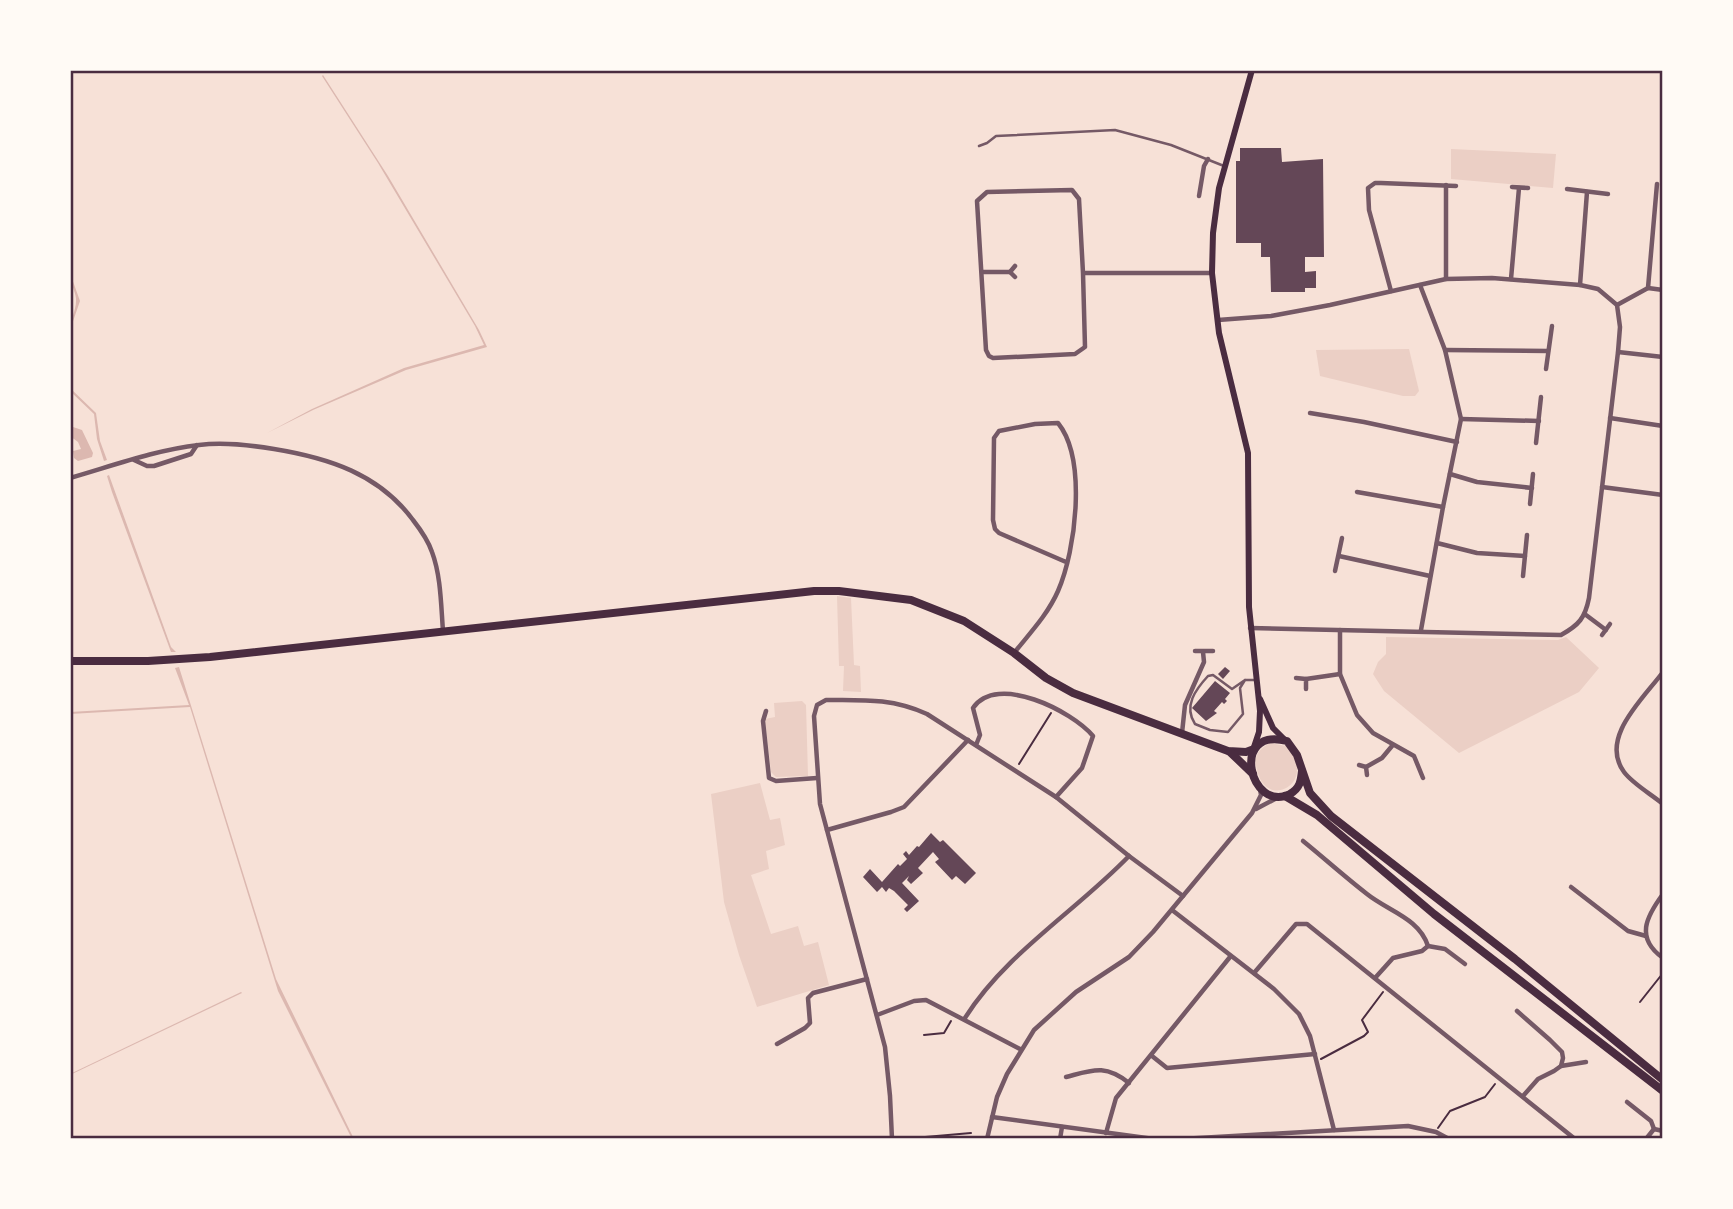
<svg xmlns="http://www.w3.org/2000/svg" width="1733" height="1209" font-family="Ubuntu,sans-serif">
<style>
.green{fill:#ebcfc5}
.water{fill:#dcb8b0}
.building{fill:#644757}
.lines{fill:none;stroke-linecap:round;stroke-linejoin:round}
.path{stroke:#4a2c40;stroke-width:2}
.service{stroke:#755966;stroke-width:2.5}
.minor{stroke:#755966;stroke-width:4.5}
.secondary{stroke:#4a2c40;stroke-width:6}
.trunk{stroke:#4a2c40;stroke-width:8}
.neatline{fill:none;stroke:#4a2c40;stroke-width:2.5}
</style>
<rect width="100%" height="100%" fill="#f7e1d7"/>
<g class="green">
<polygon points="1451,149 1556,154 1553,188 1451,179"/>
<polygon points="1409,349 1419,391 1415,396 1403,396 1320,376 1316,350"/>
<polygon points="837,596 851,598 854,665 860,666 861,692 843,691 844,666 839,666"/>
<polygon points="1386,637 1558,640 1566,637 1599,668 1579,692 1459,753 1384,691 1373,674 1378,662 1386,654"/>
<polygon points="802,701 806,705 808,776 776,777 771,772 765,719 775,717 774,703"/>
<path d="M1270,743l16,3c35,36 -23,69 -30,19 -2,-11 5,-17 14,-22z"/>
<polygon points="760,783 770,820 780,818 785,845 766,851 769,869 751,875 771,934 798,926 804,946 818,942 829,985 757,1007 739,955 724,902 711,794"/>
</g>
<g class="water">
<polygon points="323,75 388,176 479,330 487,347 406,370 313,410 267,433 312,409 404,368 484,345 475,326 378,163 322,76"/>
<path d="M70,273l10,28 -10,29c0,-11 6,-19 6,-29 1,-7 -6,-17 -6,-28z"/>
<polygon points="70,388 96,413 100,441 107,460 104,461 97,439 94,414 70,391"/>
<polygon points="70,426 82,430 93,453 92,457 78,461 74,458 73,451 81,449 78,442 70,436"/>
<polygon points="109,475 171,647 176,652 171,652 112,492 107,476"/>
<polygon points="179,667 276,979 354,1139 352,1139 278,991 190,707 70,714 70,712 189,705 175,668"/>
<polygon points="241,992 242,993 70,1075 70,1074"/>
</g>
<g class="building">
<polygon points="1240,148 1281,148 1282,162 1323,159 1324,257 1305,257 1305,272 1316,271 1316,288 1305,288 1305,292 1271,292 1270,257 1261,257 1261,243 1236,243 1236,161 1240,161"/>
<polygon points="1225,667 1230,671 1223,679 1218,674"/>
<polygon points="1215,681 1230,693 1225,699 1227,701 1224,704 1222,702 1214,711 1217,713 1206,721 1192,708"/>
<polygon points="931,833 940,842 943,840 976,873 965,884 956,876 952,880 935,862 939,859 933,852 918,868 923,873 911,884 907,880 909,876 902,883 919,901 907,912 904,909 908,905 894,891 889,888 886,892 882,887 877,892 863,877 870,869 882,882 898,864 900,866 907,859 903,854 906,851 909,855 917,846 919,847"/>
</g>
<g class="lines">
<g class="path">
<polyline points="1019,764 1051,713"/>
<polyline points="1640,1002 1663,973"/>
<polyline points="924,1035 944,1033 951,1021"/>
<polyline points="1321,1059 1364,1036 1368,1032 1362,1020 1383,992"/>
<polyline points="1438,1128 1450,1111 1485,1097 1495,1084"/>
<polyline points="902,1139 971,1133"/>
</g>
<g class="service">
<polyline points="979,146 987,143 996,136 1115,130 1171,145 1224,166"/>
<path d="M1245,680l-5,8 3,26 -15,18 -18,-2 -15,-6c-12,-18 1,-35 13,-48l5,-1 19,14 13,-9h10"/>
</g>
<g class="minor">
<polyline points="1446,185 1446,279"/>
<polyline points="1512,187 1528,188"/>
<polyline points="1567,189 1608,194"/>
<polyline points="1199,196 1204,166 1208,159"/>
<polyline points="982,272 1010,272"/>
<polyline points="1083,273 1079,199 1072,190 987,192 977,201 986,350 989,356 993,358 1075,354 1085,347 1083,273 1212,273"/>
<polyline points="1015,277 1010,272 1015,266"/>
<polyline points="1511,279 1519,188"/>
<polyline points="1420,285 1445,350 1461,419 1443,507 1421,630"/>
<polyline points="1580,285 1587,192"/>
<polyline points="1648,288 1657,184"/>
<polyline points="1391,291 1369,210 1368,188 1375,183 1381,183 1456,186"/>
<polyline points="1617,305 1648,288 1663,290"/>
<path d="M1218,320l53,-4 59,-11 116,-26 46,-1 88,7 18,4 19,16 3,22 -2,25 -29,246c-4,20 -10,27 -28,37l-311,-7"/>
<polyline points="1445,350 1548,351"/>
<polyline points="1618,352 1663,357"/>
<polyline points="1546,369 1552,326"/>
<polyline points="1310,413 1364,422 1457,442"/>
<polyline points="1610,418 1663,426"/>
<polyline points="1461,419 1539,421"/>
<polyline points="1536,443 1541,397"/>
<polyline points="134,460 147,466 154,466 191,454 197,445"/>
<polyline points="1450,474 1477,482 1532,488"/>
<path d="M70,478c42,-12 85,-28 129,-33 25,-3 51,0 75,4 55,9 105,25 139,71 7,9 15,20 19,32 9,24 9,54 11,79"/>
<polyline points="1602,487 1663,495"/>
<polyline points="1357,492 1443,507"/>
<polyline points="1530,504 1533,474"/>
<polyline points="1437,543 1477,553 1525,556"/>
<polyline points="1339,556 1430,576"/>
<polyline points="1335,571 1342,538"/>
<polyline points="1523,576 1527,535"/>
<polyline points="1586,615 1606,630"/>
<polyline points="1340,630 1340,674 1357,715 1373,733 1414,756 1423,778"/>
<polyline points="1602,635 1610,624"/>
<polyline points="1195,651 1213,651"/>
<path d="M1014,653c16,-20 34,-39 44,-62 18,-41 29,-132 0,-168l-23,1 -36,7 -5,7 -1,82 2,9 4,4 67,29"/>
<path d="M1663,672c-20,27 -64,66 -39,100 9,12 27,22 39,32"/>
<polyline points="1296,678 1306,679 1306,689"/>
<polyline points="1306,679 1340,674"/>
<polyline points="766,711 763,721 769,778 776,781 817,778"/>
<polyline points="1182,733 1185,705 1204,662 1203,652"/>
<path d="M976,745l4,-10 -7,-27c24,-35 99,3 120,28l-11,32 -26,29"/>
<polyline points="1359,765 1366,767 1367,775"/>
<polyline points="1366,767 1382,758 1392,746"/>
<polyline points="1256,809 1275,799"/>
<polyline points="827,830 891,812 904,807 968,740"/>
<path d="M1303,841c21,17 42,36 64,53 21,17 52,24 61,52"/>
<polyline points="1571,887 1628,931 1646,936"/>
<path d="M1663,894c-17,23 -28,44 0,64"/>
<polyline points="1172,910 1274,989 1299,1014 1310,1036 1334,1130"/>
<polyline points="1254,973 1296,924 1307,924 1575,1139"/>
<polyline points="1375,978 1393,958 1422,951 1428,946 1445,949 1465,964"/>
<polyline points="1517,1011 1550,1040 1562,1052 1563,1058 1561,1066 1554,1071 1538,1079 1523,1096"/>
<polyline points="877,1015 914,1001 926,1000 1020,1049"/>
<path d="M965,1018c40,-64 111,-107 164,-162"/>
<polyline points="777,1044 805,1028 810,1023 808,998 813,993 867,979"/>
<polyline points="1152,1056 1167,1068 1315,1054"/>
<polyline points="1561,1066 1586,1062"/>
<path d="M1066,1077c27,-7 39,-13 63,6"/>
<polyline points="1627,1102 1651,1121 1654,1129"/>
<polyline points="992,1117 1154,1139"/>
<polyline points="1106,1133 1116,1098 1230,957"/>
<path d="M892,1139l-2,-43 -5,-49 -65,-243 -6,-88 3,-11 9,-5c37,0 66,-2 101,14l129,83 73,59 54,40"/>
<polyline points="987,1139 997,1097 1007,1074 1034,1030 1076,992 1129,957 1153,932 1252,813 1261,795 1260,789"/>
<polyline points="1060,1139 1062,1127"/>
<polyline points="1181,1139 1408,1126 1436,1132 1449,1139"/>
<polyline points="1646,1139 1654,1129 1663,1131"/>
</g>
<g class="secondary">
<polyline points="1252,70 1219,188 1213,233 1212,273 1219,333 1248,453 1249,607 1260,711 1259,732 1254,747"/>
<polyline points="1260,699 1273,728 1285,740"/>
</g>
<g class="trunk">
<polyline points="70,661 148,661 210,657 814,591 839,591 911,600 964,621 1014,653 1046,678 1073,693 1228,751 1246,752 1254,749"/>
<polyline points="1230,752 1253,774"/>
<path d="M1302,771c-1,10 -2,17 -12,23 -40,20 -61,-68 -3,-53l10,14 13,38 21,23 184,143 148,121"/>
<polyline points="1285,796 1317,815 1434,914 1663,1091"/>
</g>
</g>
<rect width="1733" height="1209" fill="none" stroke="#fffaf5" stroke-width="144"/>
<rect x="72" y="72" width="1589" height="1065" class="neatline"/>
</svg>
